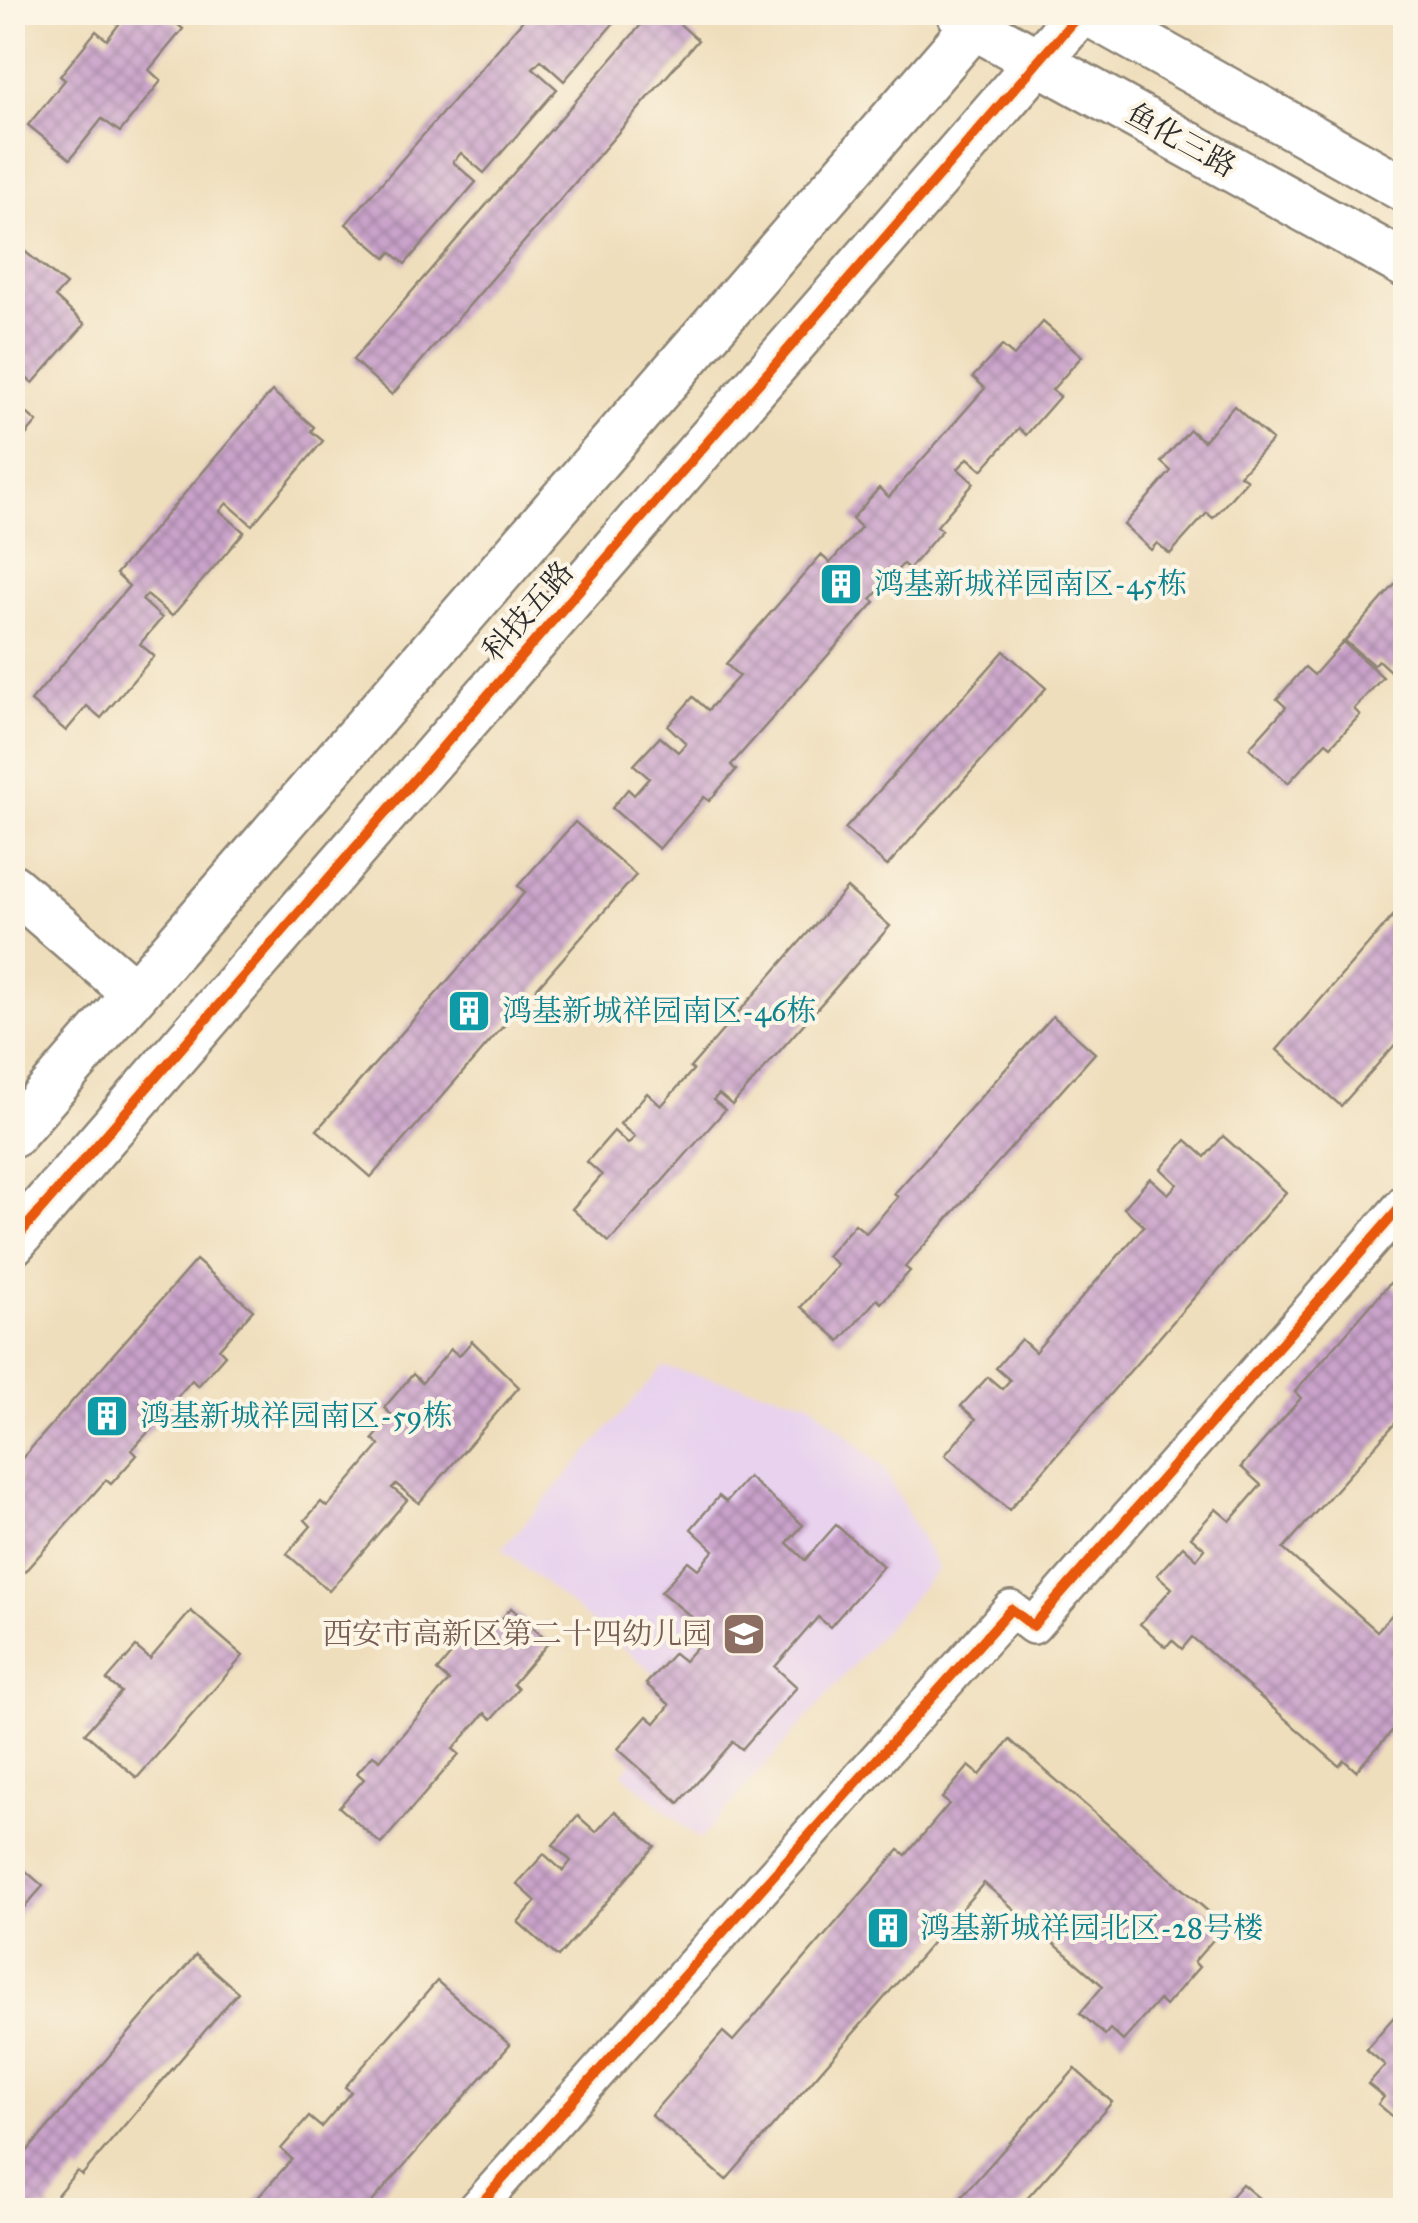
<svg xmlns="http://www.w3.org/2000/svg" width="1418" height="2223" font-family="'IM FELL Great Primer','Noto Serif SC',serif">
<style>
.built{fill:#e8d2ee}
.building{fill:url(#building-cross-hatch)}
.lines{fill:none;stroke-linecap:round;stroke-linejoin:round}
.minor-casing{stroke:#8d8474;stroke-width:40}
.tertiary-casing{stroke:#8d8474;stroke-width:50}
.minor{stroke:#fff;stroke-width:35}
.tertiary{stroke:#fff;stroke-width:45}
.cycleway-casing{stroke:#fcf5e5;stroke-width:16}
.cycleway{stroke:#e8590c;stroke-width:10}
.labels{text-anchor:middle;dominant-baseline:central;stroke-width:8;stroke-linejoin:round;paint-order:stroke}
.street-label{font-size:30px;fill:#2b2b2b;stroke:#fcf5e5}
.culture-label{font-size:30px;fill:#0d838f;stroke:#fcf5e5;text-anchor:start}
.education-label{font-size:30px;fill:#785e54;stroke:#fcf5e5;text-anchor:end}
</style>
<defs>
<pattern id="building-cross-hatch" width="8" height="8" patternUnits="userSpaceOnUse" patternTransform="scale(2.5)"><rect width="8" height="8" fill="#caa3cb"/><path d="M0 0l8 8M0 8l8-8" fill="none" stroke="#a485a5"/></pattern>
</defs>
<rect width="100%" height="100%" fill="#fcf5e5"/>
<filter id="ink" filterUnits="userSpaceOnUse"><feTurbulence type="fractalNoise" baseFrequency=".01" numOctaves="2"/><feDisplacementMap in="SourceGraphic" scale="20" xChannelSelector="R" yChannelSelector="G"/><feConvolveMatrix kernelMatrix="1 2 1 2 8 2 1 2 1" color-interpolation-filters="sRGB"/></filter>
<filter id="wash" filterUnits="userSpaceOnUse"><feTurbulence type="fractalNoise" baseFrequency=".0048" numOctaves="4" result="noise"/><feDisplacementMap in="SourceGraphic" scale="40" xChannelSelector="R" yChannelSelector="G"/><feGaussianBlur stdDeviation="2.25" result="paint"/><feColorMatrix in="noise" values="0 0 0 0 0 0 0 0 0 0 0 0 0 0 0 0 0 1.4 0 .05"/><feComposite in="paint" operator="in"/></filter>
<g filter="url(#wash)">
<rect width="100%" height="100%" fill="#efdebc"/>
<polygon class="built" points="663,1367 809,1401 883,1467 938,1569 700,1840 623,1773 686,1699 502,1549"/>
<g id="blocks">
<g class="building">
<polygon points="128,12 163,12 183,29 149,70 161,81 120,132 102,119 70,159 28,125 65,80 60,76 96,31 107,40"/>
<polygon points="530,12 623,12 564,81 541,60 533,68 557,89 484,173 461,153 453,162 476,182 405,264 391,252 386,258 346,224"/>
<polygon points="652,12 666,12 698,40 392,395 353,360"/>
<polygon points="12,241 66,285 55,297 85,324 33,383 12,366"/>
<polygon points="1043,322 1082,356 1052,390 1060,396 1026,435 1019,428 982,470 968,458 958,469 974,483 937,526 942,530 909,569 903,564 871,599 875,602 731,765 736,770 709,801 704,797 659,849 612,808 628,789 634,795 649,778 634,765 660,737 678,752 686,743 668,726 693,697 708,710 739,676 726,664 821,555 830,563 861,527 852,519 879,488 889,497 985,388 973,377 1002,346 1014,356"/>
<polygon points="272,391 314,427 311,431 323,441 252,525 227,503 220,511 244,532 172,616 147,595 142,600 162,618 140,644 154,656 101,718 87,706 66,731 31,701 129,586 116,574"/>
<polygon points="12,400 37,422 12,451"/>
<polygon points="1234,406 1272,440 1240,475 1247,480 1213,518 1207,513 1170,554 1157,543 1151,550 1124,525 1171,471 1161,462 1190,430 1203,441"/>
<polygon points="1406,572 1406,654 1390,671 1378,660 1373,665 1345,641"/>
<polygon points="1343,642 1383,677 1354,709 1360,715 1331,746 1326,742 1288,783 1249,748 1286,707 1277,699 1305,667 1314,675"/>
<polygon points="1004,651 1046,688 887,866 845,829"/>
<polygon points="575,822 636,875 371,1177 317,1130 525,892 518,886"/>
<polygon points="847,888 890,926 732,1105 719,1094 713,1100 725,1110 609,1242 572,1209 602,1175 587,1162 614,1131 628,1144 635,1137 620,1124 647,1093 661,1106 693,1070 690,1068"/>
<polygon points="1406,901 1406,1032 1341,1106 1277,1050"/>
<polygon points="1053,1016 1095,1053 905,1267 910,1271 881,1303 877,1299 840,1341 801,1307 838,1265 827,1256 855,1224 866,1233 898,1197 894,1194"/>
<polygon points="1223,1136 1286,1192 1009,1510 945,1455 976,1419 961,1406 988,1377 1002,1389 1010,1380 996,1368 1021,1339 1035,1352 1144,1226 1124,1208 1150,1178 1168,1194 1177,1184 1161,1169 1186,1140 1205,1157"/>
<polygon points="196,1260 253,1310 219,1349 225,1355 198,1386 192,1380 164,1412 152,1401 146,1408 159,1420 132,1450 137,1455 111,1484 106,1480 12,1586 12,1488 21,1478 12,1470"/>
<polygon points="1390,1283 1406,1296 1406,1411 1283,1549 1377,1631 1400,1606 1406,1610 1406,1729 1399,1737 1392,1731 1356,1771 1344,1760 1339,1766 1192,1637 1182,1649 1172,1640 1166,1647 1140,1624 1172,1588 1157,1575 1183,1546 1197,1559 1205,1549 1191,1537 1216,1509 1230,1521 1261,1485 1241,1467 1301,1398 1295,1392"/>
<polygon points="472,1341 519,1387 419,1503 396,1484 392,1488 407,1500 329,1591 287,1554 311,1526 305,1520 321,1502 327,1507 380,1445 373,1439 393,1416 384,1408 413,1374 422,1383 451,1349 459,1356"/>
<polygon points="748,1477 803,1525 787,1543 805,1560 836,1525 883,1566 830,1627 818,1617 775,1667 797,1687 742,1749 733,1742 679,1803 618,1749 647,1716 655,1723 670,1705 646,1684 674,1653 684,1661 710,1632 661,1592 688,1561 698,1569 714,1550 691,1529 719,1496 726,1502"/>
<polygon points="511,1608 549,1642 513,1684 518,1689 492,1719 485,1713 453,1749 459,1754 381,1844 339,1807 364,1779 357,1773 373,1755 380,1760 449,1681 437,1671 463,1640 475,1650"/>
<polygon points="191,1611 243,1656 137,1778 85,1733 121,1692 107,1680 136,1647 150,1659"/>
<polygon points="1010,1740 1225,1926 1194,1962 1199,1967 1165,2006 1159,2000 1123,2041 1110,2029 1105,2035 1080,2013 1103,1986 984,1883 726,2180 651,2115 723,2032 733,2041 899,1850 906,1855 949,1804 942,1798 969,1766 980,1775"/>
<polygon points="615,1811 655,1846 558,1957 518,1922 536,1901 517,1884 544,1854 563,1871 571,1861 553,1845 578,1816 596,1832"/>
<polygon points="12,1859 43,1886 12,1921"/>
<polygon points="196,1955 238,1992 82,2175 77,2171 47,2207 51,2210 12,2210 12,2169"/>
<polygon points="437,1981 510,2045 365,2210 247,2210 292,2159 281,2149 309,2117 321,2127 351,2092 345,2087"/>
<polygon points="1406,2003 1406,2121 1403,2125 1378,2104 1384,2097 1368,2084 1385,2065 1366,2049"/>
<polygon points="1075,2069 1112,2102 1017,2210 950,2210"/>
<polygon points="1242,2184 1273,2210 1228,2210 1231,2206 1226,2202"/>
</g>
</g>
</g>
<g filter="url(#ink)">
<use href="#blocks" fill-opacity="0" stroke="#8d8474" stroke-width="2.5"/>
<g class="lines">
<g class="minor-casing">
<polyline id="minor" points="475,2210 1011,1609 1033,1626 1406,1201"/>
</g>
<g class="tertiary-casing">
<g id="tertiary">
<polyline points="959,12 974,26 1406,265"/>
<polyline points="1087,12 1406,190"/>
<polyline points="12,887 135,993"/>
<polyline points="12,1135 986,12"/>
<polyline points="12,1243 1081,12"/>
</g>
</g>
<use href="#minor" class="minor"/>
<use href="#tertiary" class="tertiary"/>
<g class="cycleway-casing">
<g id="cycleway">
<polyline points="12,1243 1081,12"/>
<polyline points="475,2210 1011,1609 1033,1626 1406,1201"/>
</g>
</g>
<use href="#cycleway" class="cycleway"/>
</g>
</g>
<defs>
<g id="building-square" transform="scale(2.25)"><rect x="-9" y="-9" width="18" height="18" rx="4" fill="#0f9aa8" stroke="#fcf5e5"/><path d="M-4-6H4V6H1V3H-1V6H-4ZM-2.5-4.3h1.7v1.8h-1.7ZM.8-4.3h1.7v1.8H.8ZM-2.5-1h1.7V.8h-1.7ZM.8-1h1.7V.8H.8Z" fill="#fff"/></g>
<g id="school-square" transform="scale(2.25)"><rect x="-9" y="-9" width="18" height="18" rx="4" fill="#8d6e63" stroke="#fcf5e5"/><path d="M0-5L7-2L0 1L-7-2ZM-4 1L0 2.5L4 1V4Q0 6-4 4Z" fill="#fff"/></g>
</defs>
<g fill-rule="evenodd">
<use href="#building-square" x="841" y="584"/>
<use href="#building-square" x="469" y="1011"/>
<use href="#building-square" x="107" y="1416"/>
<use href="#school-square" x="744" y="1634"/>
<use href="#building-square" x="888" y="1928"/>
</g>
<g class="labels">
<g class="street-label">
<text transform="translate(1181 140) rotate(29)">鱼化三路</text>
<text transform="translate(528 611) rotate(-49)">科技五路</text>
</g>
<g class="culture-label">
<text x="874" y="584">鸿基新城祥园南区-45栋</text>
<text x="502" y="1011">鸿基新城祥园南区-46栋</text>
<text x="140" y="1416">鸿基新城祥园南区-59栋</text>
<text x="920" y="1928">鸿基新城祥园北区-28号楼</text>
</g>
<g class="education-label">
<text x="712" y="1634">西安市高新区第二十四幼儿园</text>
</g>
</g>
<rect width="1418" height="2223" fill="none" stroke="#fcf5e5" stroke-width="50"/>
</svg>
